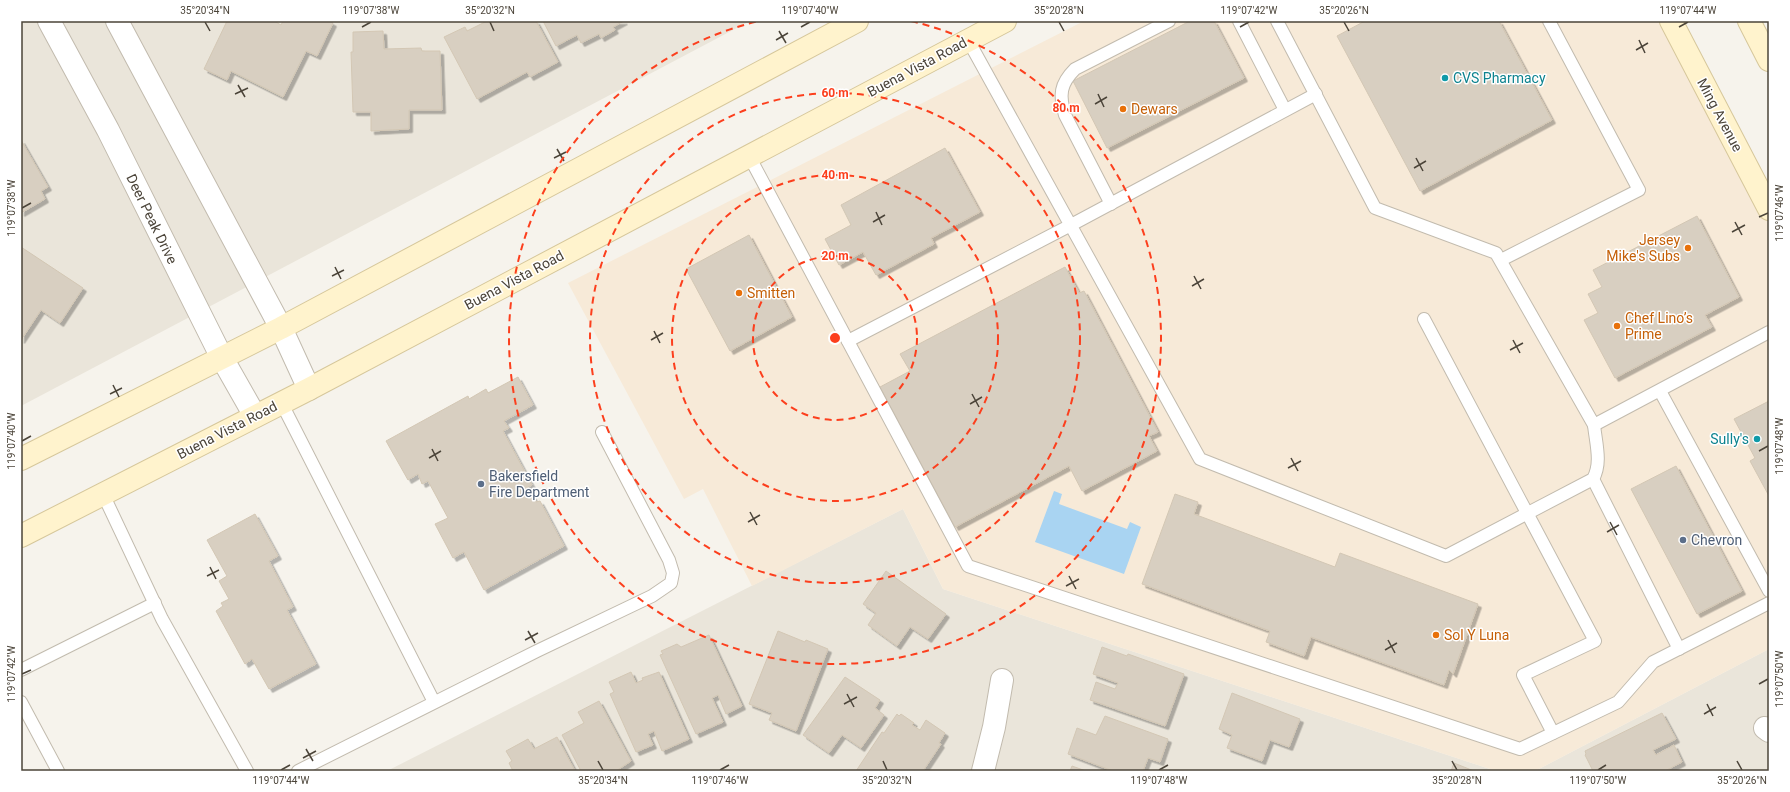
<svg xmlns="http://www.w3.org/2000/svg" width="1790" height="792" font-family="Roboto,sans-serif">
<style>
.residential{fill:#eae5da}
.commercial{fill:#f7ead8}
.water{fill:#a9d4f2}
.building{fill:#d8cfc1;stroke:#d3c7b4;filter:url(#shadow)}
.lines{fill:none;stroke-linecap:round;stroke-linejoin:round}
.lane-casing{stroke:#c2bbae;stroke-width:14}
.street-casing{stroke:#c2bbae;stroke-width:24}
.secondary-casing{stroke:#d6c79b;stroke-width:24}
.lane{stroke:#fff;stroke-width:12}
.street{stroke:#fff;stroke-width:22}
.secondary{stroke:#fff3cd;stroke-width:22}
.ticks{fill:none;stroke:#4b4439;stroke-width:1.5}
.ring{fill:none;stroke:#fc3f1d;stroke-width:2;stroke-dasharray:7 5}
.culture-dot{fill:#0f9aa8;stroke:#fff;stroke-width:1.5}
.food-dot{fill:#e8710a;stroke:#fff;stroke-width:1.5}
.service-dot{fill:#5c6f8a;stroke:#fff;stroke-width:1.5}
.labels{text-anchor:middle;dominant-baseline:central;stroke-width:3;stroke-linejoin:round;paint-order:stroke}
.street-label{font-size:14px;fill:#4b4439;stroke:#fff}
.culture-label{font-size:14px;fill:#0d838f;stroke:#fff;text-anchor:start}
.food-label{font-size:14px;fill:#c56008;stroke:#fff;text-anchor:start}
.service-label{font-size:14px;fill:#4e5e75;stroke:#fff;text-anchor:start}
.centre{fill:#fc3f1d;stroke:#fff;stroke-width:2}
.ring-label{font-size:12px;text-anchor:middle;font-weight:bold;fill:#fc3f1d;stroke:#fff;stroke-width:3;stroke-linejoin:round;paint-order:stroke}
.neatline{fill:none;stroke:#4b4439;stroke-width:1.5}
.ticks-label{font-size:10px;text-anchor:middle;fill:#4b4439}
</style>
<defs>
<filter id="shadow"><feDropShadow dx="3.5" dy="3.5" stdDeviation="0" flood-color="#0004"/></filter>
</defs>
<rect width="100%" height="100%" fill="#f6f3ec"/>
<g class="residential">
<polygon points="21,21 750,21 21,406"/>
<polygon points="903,509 943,589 1496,771 387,771"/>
<polygon points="1769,649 1769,771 1535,771"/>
</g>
<polygon class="commercial" points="1084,21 1665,21 1769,222 1769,649 1535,771 1496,771 943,589 903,509 752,586 703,489 684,499 568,283"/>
<polygon class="water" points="1054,491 1062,494 1059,504 1127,529 1130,522 1141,527 1124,574 1035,542"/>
<g class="building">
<polygon points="227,21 274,21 281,25 283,21 329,21 333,23 317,56 306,51 283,97 231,71 227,80 204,69"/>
<polygon points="487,21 536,21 558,62 530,77 527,72 477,99 444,37 465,27 467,31"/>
<polygon points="543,21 624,21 613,27 615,30 601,38 599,34 581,43 577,35 556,46"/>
<polygon points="1190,21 1214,21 1244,78 1107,148 1073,81"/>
<polygon points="1365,21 1499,21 1552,120 1420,191 1337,36"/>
<polygon points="383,31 384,49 421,48 422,51 440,51 442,110 409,110 409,129 371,131 371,112 353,112 351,52 353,52 353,32"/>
<polygon points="21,140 48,187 41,191 45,199 21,213"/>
<polygon points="945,148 980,212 931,238 934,244 876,275 863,252 839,265 825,239 851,225 841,205"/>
<polygon points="1697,216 1739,297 1705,315 1712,327 1615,378 1584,320 1598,313 1588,294 1602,287 1593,270"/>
<polygon points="749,235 792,317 730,351 686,269"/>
<polygon points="21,247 83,288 60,323 41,310 21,340"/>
<polygon points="1065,267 1079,293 1084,291 1158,432 1149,436 1157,451 1082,491 1069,466 955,527 880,387 910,371 900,354"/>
<polygon points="518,377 533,405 504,421 509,428 503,431 532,485 528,487 536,502 540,501 564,546 484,590 464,552 453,558 435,524 448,518 428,481 422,484 418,474 408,480 386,441 468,396 469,399 486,389 488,393"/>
<polygon points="1769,401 1769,496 1750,461 1755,458 1734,419"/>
<polygon points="1676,466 1742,591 1697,614 1631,489"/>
<polygon points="1175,494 1198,502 1194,514 1335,567 1340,553 1478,604 1453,674 1449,670 1444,685 1311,637 1304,656 1266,642 1270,631 1142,584"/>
<polygon points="255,514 278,556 269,561 293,607 287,610 316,664 269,689 252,659 245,664 216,611 223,606 221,603 229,599 219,581 227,576 207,540"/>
<polygon points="886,571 946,614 928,639 910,627 897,646 868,625 876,613 863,604"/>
<polygon points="778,631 805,642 806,640 828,649 796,731 769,720 772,713 749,704"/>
<polygon points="709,635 742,706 726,714 718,695 712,698 723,722 696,734 660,655 663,654 661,651 677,644 681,647"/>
<polygon points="1102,647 1127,656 1128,654 1184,674 1165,726 1090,700 1096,682 1115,689 1118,683 1093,674"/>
<polygon points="631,672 636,683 643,680 642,678 659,672 689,739 662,751 654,731 648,734 653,745 636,752 610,694 614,692 609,682"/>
<polygon points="845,677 880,700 875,708 884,715 861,748 842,735 829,753 803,735"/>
<polygon points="1232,693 1300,719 1289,747 1270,740 1262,761 1227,748 1232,735 1219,729"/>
<polygon points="599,701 631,761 616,771 581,771 562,735 584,723 578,712"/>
<polygon points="1662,713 1676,739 1653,750 1656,755 1674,745 1682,762 1665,771 1598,771 1598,769 1593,771 1585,755 1586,754 1585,751"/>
<polygon points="897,714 899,716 901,714 914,723 912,725 920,730 926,720 945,733 939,743 941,744 923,771 891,771 889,769 887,771 856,771 882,732 884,733"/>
<polygon points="1105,716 1168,739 1160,762 1148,758 1143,771 1113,771 1068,754 1077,728 1096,735"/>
<polygon points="557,737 575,771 513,771 509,763 512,761 506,751 528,739 534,749"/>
<polygon points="1454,763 1474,771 1451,771"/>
<polygon points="1072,766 1086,771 1070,771"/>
</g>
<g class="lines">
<g class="lane-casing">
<g id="lane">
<polyline points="1239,21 1285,110"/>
<polyline points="1277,21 1375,208 1496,253 1594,425 1769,332"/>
<path d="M968,40l232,419 246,97 147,-77c9,-16 3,-35 1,-54"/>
<polyline points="749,156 968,566 1520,749 1618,702 1653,662 1769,603"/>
<path d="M1111,204l-46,-89c-6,-20 -5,-31 10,-46l94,-48"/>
<polyline points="1501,260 1639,190 1549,21"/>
<polyline points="1424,319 1595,641 1523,675 1553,733"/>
<polyline points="848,341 1071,225 1316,94"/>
<polyline points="1660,391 1769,591"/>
<polyline points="281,402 434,702"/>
<polyline points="1593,479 1679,649"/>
<polyline points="103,494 162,619 247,771"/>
<polyline points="21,670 155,603"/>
<polyline points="21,702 58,771"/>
<polyline points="298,771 537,651 652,596 671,583 673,573 669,560 602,432"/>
</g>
</g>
<g class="street-casing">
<g id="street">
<polyline points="49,21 108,130 222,358 255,416"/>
<polyline points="117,21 281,328 309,389"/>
<polyline points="1765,728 1769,731"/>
<polyline points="983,771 994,727 1002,680"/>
</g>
</g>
<g class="secondary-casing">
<g id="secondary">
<polyline points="1671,21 1769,209"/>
<polyline points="1749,21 1769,60"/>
<polyline points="21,459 281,328 857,21"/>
<polyline points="21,536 309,389 1005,21"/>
</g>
</g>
<use href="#lane" class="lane"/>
<use href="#street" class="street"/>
<use href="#secondary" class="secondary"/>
</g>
<path class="ticks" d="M205,22l5,9M490,22l4,9M1059,22l5,9M1344,22l5,9M362,27l9,-5M801,27l9,-5M1240,27l9,-5M1679,27l9,-5M779,31l7,12M776,40l12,-7M1639,40l6,13M1636,50l12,-7M238,85l7,12M235,94l13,-6M1098,94l6,13M1095,104l12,-7M557,149l7,12M554,158l12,-6M1416,158l7,13M1414,168l12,-7M22,208l9,-5M876,212l6,13M1759,217l9,-4M873,222l12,-7M1735,222l7,13M1732,232l13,-7M335,267l6,12M332,276l12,-6M1194,276l7,13M1192,286l12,-7M654,331l6,12M651,340l12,-7M1513,340l7,13M1510,350l13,-7M113,385l6,12M110,394l12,-6M972,394l7,13M970,404l12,-7M22,441l9,-5M432,449l6,12M1759,451l9,-5M429,458l12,-7M1291,458l7,13M1288,468l13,-7M750,512l7,13M748,522l12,-7M1610,522l7,13M1607,532l12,-7M210,567l6,12M207,576l12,-6M1069,576l7,13M1066,586l13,-7M528,631l7,12M525,640l13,-7M1388,640l7,13M1385,650l12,-7M22,674l9,-4M1759,684l9,-5M847,694l7,13M844,704l13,-7M1707,704l6,12M1704,714l12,-7M306,749l7,12M303,758l13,-7M598,761l5,9M883,761l4,9M1452,761l5,9M1737,761l5,9M281,770l9,-5M720,770l9,-5M1159,770l9,-5M1598,770l8,-5"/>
<g class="ring">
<circle cx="835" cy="338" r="82"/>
<circle cx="835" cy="338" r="163"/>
<circle cx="835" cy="338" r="245"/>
<path d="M911 21A326 326 0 1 1 759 21"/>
</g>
<g class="culture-dot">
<circle cx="1445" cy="78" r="4"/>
<circle cx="1757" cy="439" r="4"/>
</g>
<g class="food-dot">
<circle cx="1123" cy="109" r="4"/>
<circle cx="1688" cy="248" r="4"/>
<circle cx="739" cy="293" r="4"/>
<circle cx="1617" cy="326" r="4"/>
<circle cx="1436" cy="635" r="4"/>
</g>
<g class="service-dot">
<circle cx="481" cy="484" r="4"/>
<circle cx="1683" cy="540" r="4"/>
</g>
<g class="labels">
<g class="street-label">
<text transform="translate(917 67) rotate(-28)">Buena Vista Road</text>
<text transform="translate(1720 115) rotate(62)">Ming Avenue</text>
<text transform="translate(152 219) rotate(64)">Deer Peak Drive</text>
<text transform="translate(514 280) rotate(-28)">Buena Vista Road</text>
<text transform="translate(227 430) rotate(-27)">Buena Vista Road</text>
</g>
<g class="culture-label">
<text x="1453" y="78">CVS Pharmacy</text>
<text x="1749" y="439" text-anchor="end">Sully's</text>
</g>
<g class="food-label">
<text x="1131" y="109">Dewars</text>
<text x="1680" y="240" text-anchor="end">Jersey<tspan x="1680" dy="16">Mike's Subs</tspan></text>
<text x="747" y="293">Smitten</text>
<text x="1625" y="318">Chef Lino’s<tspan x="1625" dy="16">Prime</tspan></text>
<text x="1444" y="635">Sol Y Luna</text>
</g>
<g class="service-label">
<text x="489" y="476">Bakersfield<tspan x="489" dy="16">Fire Department</tspan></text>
<text x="1691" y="540">Chevron</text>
</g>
</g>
<circle cx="835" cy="338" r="6" class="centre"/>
<g class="ring-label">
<text x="835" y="97">60 m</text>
<text x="1066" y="112">80 m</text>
<text x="835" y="179">40 m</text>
<text x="835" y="260">20 m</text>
</g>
<rect width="1790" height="792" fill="none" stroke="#ffffff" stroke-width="44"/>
<rect x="22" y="22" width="1746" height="748" class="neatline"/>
<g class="ticks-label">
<text x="205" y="14">35°20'34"N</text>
<text x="371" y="14">119°07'38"W</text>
<text x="490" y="14">35°20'32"N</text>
<text x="810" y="14">119°07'40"W</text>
<text x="1059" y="14">35°20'28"N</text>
<text x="1249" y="14">119°07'42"W</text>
<text x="1344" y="14">35°20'26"N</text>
<text x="1688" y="14">119°07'44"W</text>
<text transform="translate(11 208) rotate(-90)" y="4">119°07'38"W</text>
<text transform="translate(1779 213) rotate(-90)" y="4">119°07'46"W</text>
<text transform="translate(11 441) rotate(-90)" y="4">119°07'40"W</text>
<text transform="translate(1779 446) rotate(-90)" y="4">119°07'48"W</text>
<text transform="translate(11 674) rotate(-90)" y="4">119°07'42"W</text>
<text transform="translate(1779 679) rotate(-90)" y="4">119°07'50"W</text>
<text x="281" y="784">119°07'44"W</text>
<text x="603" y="784">35°20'34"N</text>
<text x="720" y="784">119°07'46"W</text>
<text x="887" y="784">35°20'32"N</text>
<text x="1159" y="784">119°07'48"W</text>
<text x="1457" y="784">35°20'28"N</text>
<text x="1598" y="784">119°07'50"W</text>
<text x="1742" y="784">35°20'26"N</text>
</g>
</svg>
